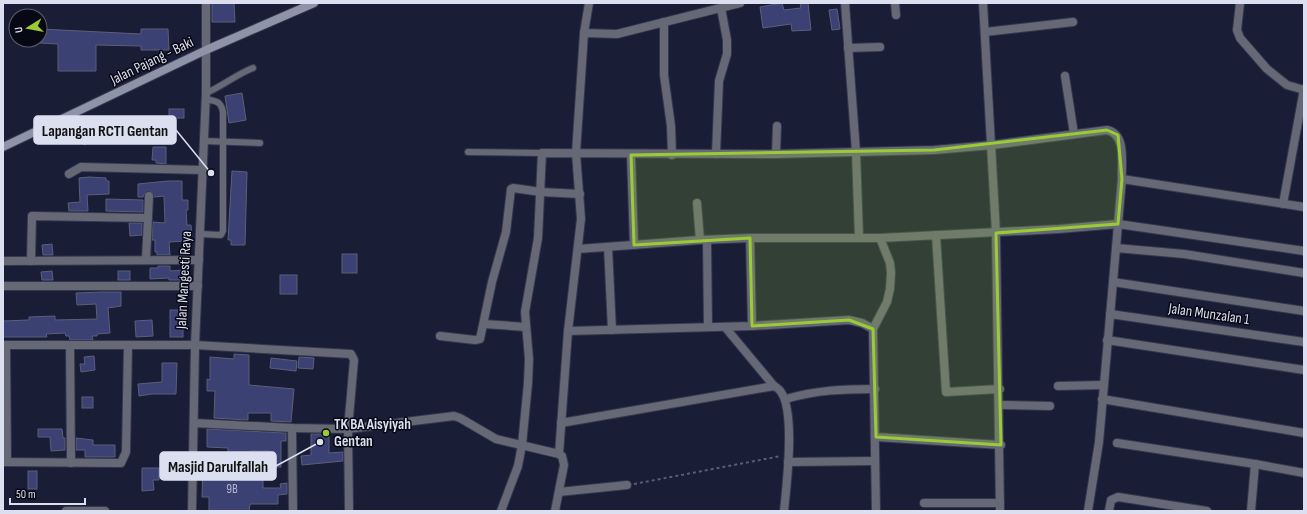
<svg xmlns="http://www.w3.org/2000/svg" width="1307" height="514" font-family="'Sofia Sans Condensed',sans-serif">
<style>
.building{fill:#3b4172;stroke:#5a5f7c}
.lines{fill:none;stroke-linecap:round;stroke-linejoin:round}
.service-casing{stroke:#34384f;stroke-width:8}
.minor-casing{stroke:#34384f;stroke-width:10}
.tertiary-casing{stroke:#34384f;stroke-width:10}
.secondary-casing{stroke:#34384f;stroke-width:10}
.path{stroke:#5a5e74;stroke-width:2;stroke-dasharray:3 3;stroke-linecap:butt}
.service{stroke:#666876;stroke-width:6}
.minor{stroke:#666876;stroke-width:8}
.tertiary{stroke:#666876;stroke-width:8}
.secondary{stroke:#8e93a8;stroke-width:8}
.marked{fill:#9acb35;fill-opacity:0.2;stroke:#9acb35;stroke-width:3;stroke-linejoin:round}
.poi-dot{fill:#9acb35;stroke:#070813;stroke-width:1.5}
.labels{text-anchor:middle;dominant-baseline:central;stroke-width:3;stroke-linejoin:round;paint-order:stroke}
.number-label{font-size:13px;fill:#b3b8d0}
.street-label{font-size:15px;fill:#dbdff0;stroke:#070813}
.poi-label{font-size:15px;font-weight:bold;fill:#dbdff0;stroke:#070813;text-anchor:start}
.leader{fill:none;stroke:#dbdff0;stroke-width:1.5}
.callout-dot{fill:#dbdff0;stroke:#070813;stroke-width:1.5}
.callout{fill:#dbdff0;stroke:#dbdff0;stroke-width:1.5}
.callout-label{font-size:16px;text-anchor:middle;font-weight:bold;fill:#111}
</style>
<rect width="100%" height="100%" fill="#191d35"/>
<g class="building">
<polygon points="212,3 234,3 235,22 212,22"/>
<polygon points="782,3 784,10 801,8 800,3 808,3 811,30 792,31 791,24 763,28 760,7"/>
<polygon points="837,9 840,29 832,30 829,10"/>
<polygon points="40,29 141,34 141,29 168,29 169,50 141,50 141,46 96,45 96,71 58,71 58,44 40,43"/>
<polygon points="242,93 246,120 229,123 225,96"/>
<rect x="169" y="109" width="15" height="9"/>
<polygon points="103,121 109,134 84,145 78,132"/>
<polygon points="153,147 166,147 166,164 156,163 156,160 152,160"/>
<polygon points="232,171 247,172 245,245 231,245 231,240 228,240"/>
<polygon points="89,177 106,178 106,181 109,181 109,194 87,195 88,211 69,211 68,203 80,202 79,178"/>
<polygon points="168,181 182,181 182,200 188,200 188,210 186,210 187,225 191,225 192,236 187,236 187,241 169,242 170,255 157,255 157,252 155,252 155,240 152,240 153,222 165,223 164,196 154,197 152,192 149,191 145,193 143,197 138,197 138,184"/>
<polygon points="106,199 143,200 143,212 106,211"/>
<polygon points="129,223 142,223 142,235 130,236"/>
<polygon points="52,244 53,255 43,255 42,245"/>
<rect x="342" y="254" width="15" height="19"/>
<polygon points="158,266 170,266 170,271 184,270 184,280 169,280 169,278 150,279 150,268 158,268"/>
<polygon points="52,271 53,280 42,280 41,272"/>
<rect x="118" y="271" width="12" height="9"/>
<rect x="280" y="275" width="17" height="19"/>
<polygon points="103,292 121,292 121,306 108,308 110,333 97,334 97,336 92,336 93,340 70,340 69,336 66,336 65,333 46,334 47,337 3,337 3,321 29,320 29,317 55,316 55,320 97,319 96,304 77,305 76,293"/>
<rect x="170" y="310" width="13" height="27"/>
<polygon points="152,320 153,336 136,337 135,321"/>
<polygon points="234,354 249,355 249,385 294,389 291,422 271,421 271,413 248,413 248,420 214,418 215,391 207,391 207,379 210,380 210,357 234,359"/>
<polygon points="94,356 95,370 81,372 80,364 85,364 84,357"/>
<polygon points="299,357 314,358 313,369 298,368"/>
<polygon points="271,358 297,361 296,371 270,368"/>
<polygon points="162,363 177,363 176,394 152,394 139,396 138,384 162,382"/>
<rect x="82" y="397" width="11" height="11"/>
<polygon points="38,429 62,429 63,438 65,438 65,450 51,451 50,437 38,437"/>
<polygon points="207,429 286,433 286,441 281,441 281,467 269,467 270,451 250,451 250,469 263,470 263,488 281,488 280,484 287,483 287,494 278,495 278,504 250,504 249,511 209,511 209,497 202,497 203,468 228,469 228,448 207,447"/>
<polygon points="311,434 329,434 329,453 343,452 343,461 302,465 301,456 311,455"/>
<polygon points="76,438 93,440 93,445 115,445 115,457 85,457 85,450 76,450"/>
<polygon points="142,468 159,468 159,480 153,480 154,490 142,491"/>
<rect x="28" y="471" width="9" height="18"/>
</g>
<g class="lines">
<g class="service-casing">
<g id="service">
<path d="M206,93c17,-7 29,-18 47,-25"/>
<polyline points="203,141 260,143"/>
<polyline points="468,152 542,153"/>
<path d="M200,234l21,1 2,-4v-119c-2,-11 -7,-11 -18,-13"/>
</g>
</g>
<g class="minor-casing">
<g id="minor">
<polyline points="845,3 856,152 859,237"/>
<polyline points="895,3 896,15"/>
<polyline points="983,3 996,233 1000,511"/>
<polyline points="1240,3 1237,30 1240,38 1267,69 1287,85 1304,90"/>
<polyline points="664,22 664,75 671,126 672,155"/>
<polyline points="985,32 1073,22"/>
<polyline points="584,33 617,34 740,3"/>
<polyline points="848,48 880,47"/>
<polyline points="206,50 206,3"/>
<polyline points="1065,76 1074,134"/>
<polyline points="716,154 719,81 727,54 727,40 721,8"/>
<polyline points="776,154 777,126"/>
<polyline points="631,155 634,245"/>
<polyline points="69,174 81,167 202,170"/>
<polyline points="1122,179 1304,207"/>
<polyline points="697,203 700,240"/>
<polyline points="1283,204 1304,89"/>
<polyline points="936,235 946,392 1000,389"/>
<polyline points="750,238 752,326"/>
<polyline points="707,240 708,327"/>
<polyline points="608,247 612,330"/>
<polyline points="1116,248 1184,254 1304,273"/>
<polyline points="578,249 700,240 750,238 880,238 1059,229 1118,224 1304,251"/>
<polyline points="146,260 149,196"/>
<polyline points="3,261 199,260"/>
<polyline points="31,261 32,216 148,218"/>
<polyline points="1113,282 1304,311"/>
<polyline points="3,286 198,286"/>
<polyline points="1110,314 1304,342"/>
<polyline points="484,324 526,327"/>
<path d="M725,327l49,59c25,9 12,103 10,125"/>
<polyline points="568,331 752,326 849,320 862,323 873,329"/>
<polyline points="440,336 475,340 480,339 492,282 506,232 511,189 513,188 541,192 580,194"/>
<polyline points="1107,340 1304,370"/>
<polyline points="3,345 195,345 351,354 354,360 348,429 349,511"/>
<polyline points="6,345 7,462"/>
<polyline points="70,345 71,463"/>
<polyline points="1058,386 1103,385"/>
<path d="M786,399c30,-9 58,-10 89,-10"/>
<polyline points="1102,399 1304,433"/>
<polyline points="1000,405 1050,406"/>
<polyline points="194,423 292,428 348,429 454,416 460,418 496,439 559,454"/>
<polyline points="561,423 774,386"/>
<polyline points="292,428 293,511"/>
<polyline points="876,437 1001,445"/>
<polyline points="1117,443 1255,464 1251,511"/>
<polyline points="3,462 121,463 126,452 128,345"/>
<polyline points="788,462 875,461"/>
<polyline points="1255,464 1304,473"/>
<polyline points="559,492 627,485"/>
<polyline points="924,503 1000,503"/>
<polyline points="66,511 105,511"/>
<path d="M501,511l17,-45 4,-21 6,-62 1,-24 -4,-47 13,-74 4,-85 234,1 158,-4 58,-5 115,-15c20,4 14,34 15,49l-23,263 -11,69"/>
<polyline points="555,511 564,465 562,456 559,454 568,331 581,219 576,153 584,33 589,3"/>
<polyline points="876,511 873,329 887,302 890,289 891,273 890,263 880,238"/>
<polyline points="1109,511 1111,500 1118,497 1207,511"/>
</g>
</g>
<g class="tertiary-casing">
<polyline id="tertiary" points="192,511 195,345 206,93 206,50"/>
</g>
<g class="secondary-casing">
<polyline id="secondary" points="3,147 206,50 314,3"/>
</g>
<polyline class="path" points="634,484 781,456"/>
<use href="#service" class="service"/>
<use href="#minor" class="minor"/>
<use href="#tertiary" class="tertiary"/>
<use href="#secondary" class="secondary"/>
</g>
<path class="marked" d="M1107,130l11,5 4,44 -4,45 -122,9 5,212 -125,-8 -3,-108 -24,-9 -97,6 -2,-88 -116,7 -3,-90 303,-5z"/>
<circle class="poi-dot" cx="326" cy="433" r="4"/>
<g class="labels">
<g class="number-label">
<text x="232" y="489">9B</text>
</g>
<g class="street-label">
<text transform="translate(152 61) rotate(-26)">Jalan Pajang - Baki</text>
<text transform="translate(184 280) rotate(-87)">Jalan Mangesti Raya</text>
<text transform="translate(1209 314) rotate(8)">Jalan Munzalan 1</text>
</g>
<g class="poi-label">
<text x="334" y="424">TK BA Aisyiyah<tspan x="334" dy="17">Gentan</tspan></text>
</g>
</g>
<path class="leader" d="M211 173L176 130M320 442L276 466"/>
<g class="callout-dot">
<circle cx="211" cy="173" r="4"/>
<circle cx="320" cy="442" r="4"/>
</g>
<g class="callout">
<rect x="34" y="116" width="142" height="28" rx="4"/>
<rect x="160" y="452" width="116" height="28" rx="4"/>
</g>
<g class="callout-label">
<text x="105" y="136">Lapangan RCTI Gentan</text>
<text x="218" y="472">Masjid Darulfallah</text>
</g>
<rect width="1307" height="514" fill="none" stroke="#dbdff0" stroke-width="8"/>
<g transform="translate(28 28) rotate(259)"><circle r="19" fill="#070813" stroke="#5c5e6b"/>
<path d="M0-3L7 15L0 10L-7 15Z" fill="#9acb35"/>
<text y="-6" font-size="11" font-weight="bold" text-anchor="middle" fill="#dbdff0">U</text>
</g>
<path d="M10 498v6h75v-6" fill="none" stroke="#dbdff0" stroke-width="2"/>
<text x="16" y="498" font-size="12" fill="#dbdff0" stroke="#070813" stroke-width="3" paint-order="stroke">50 m</text>
</svg>
